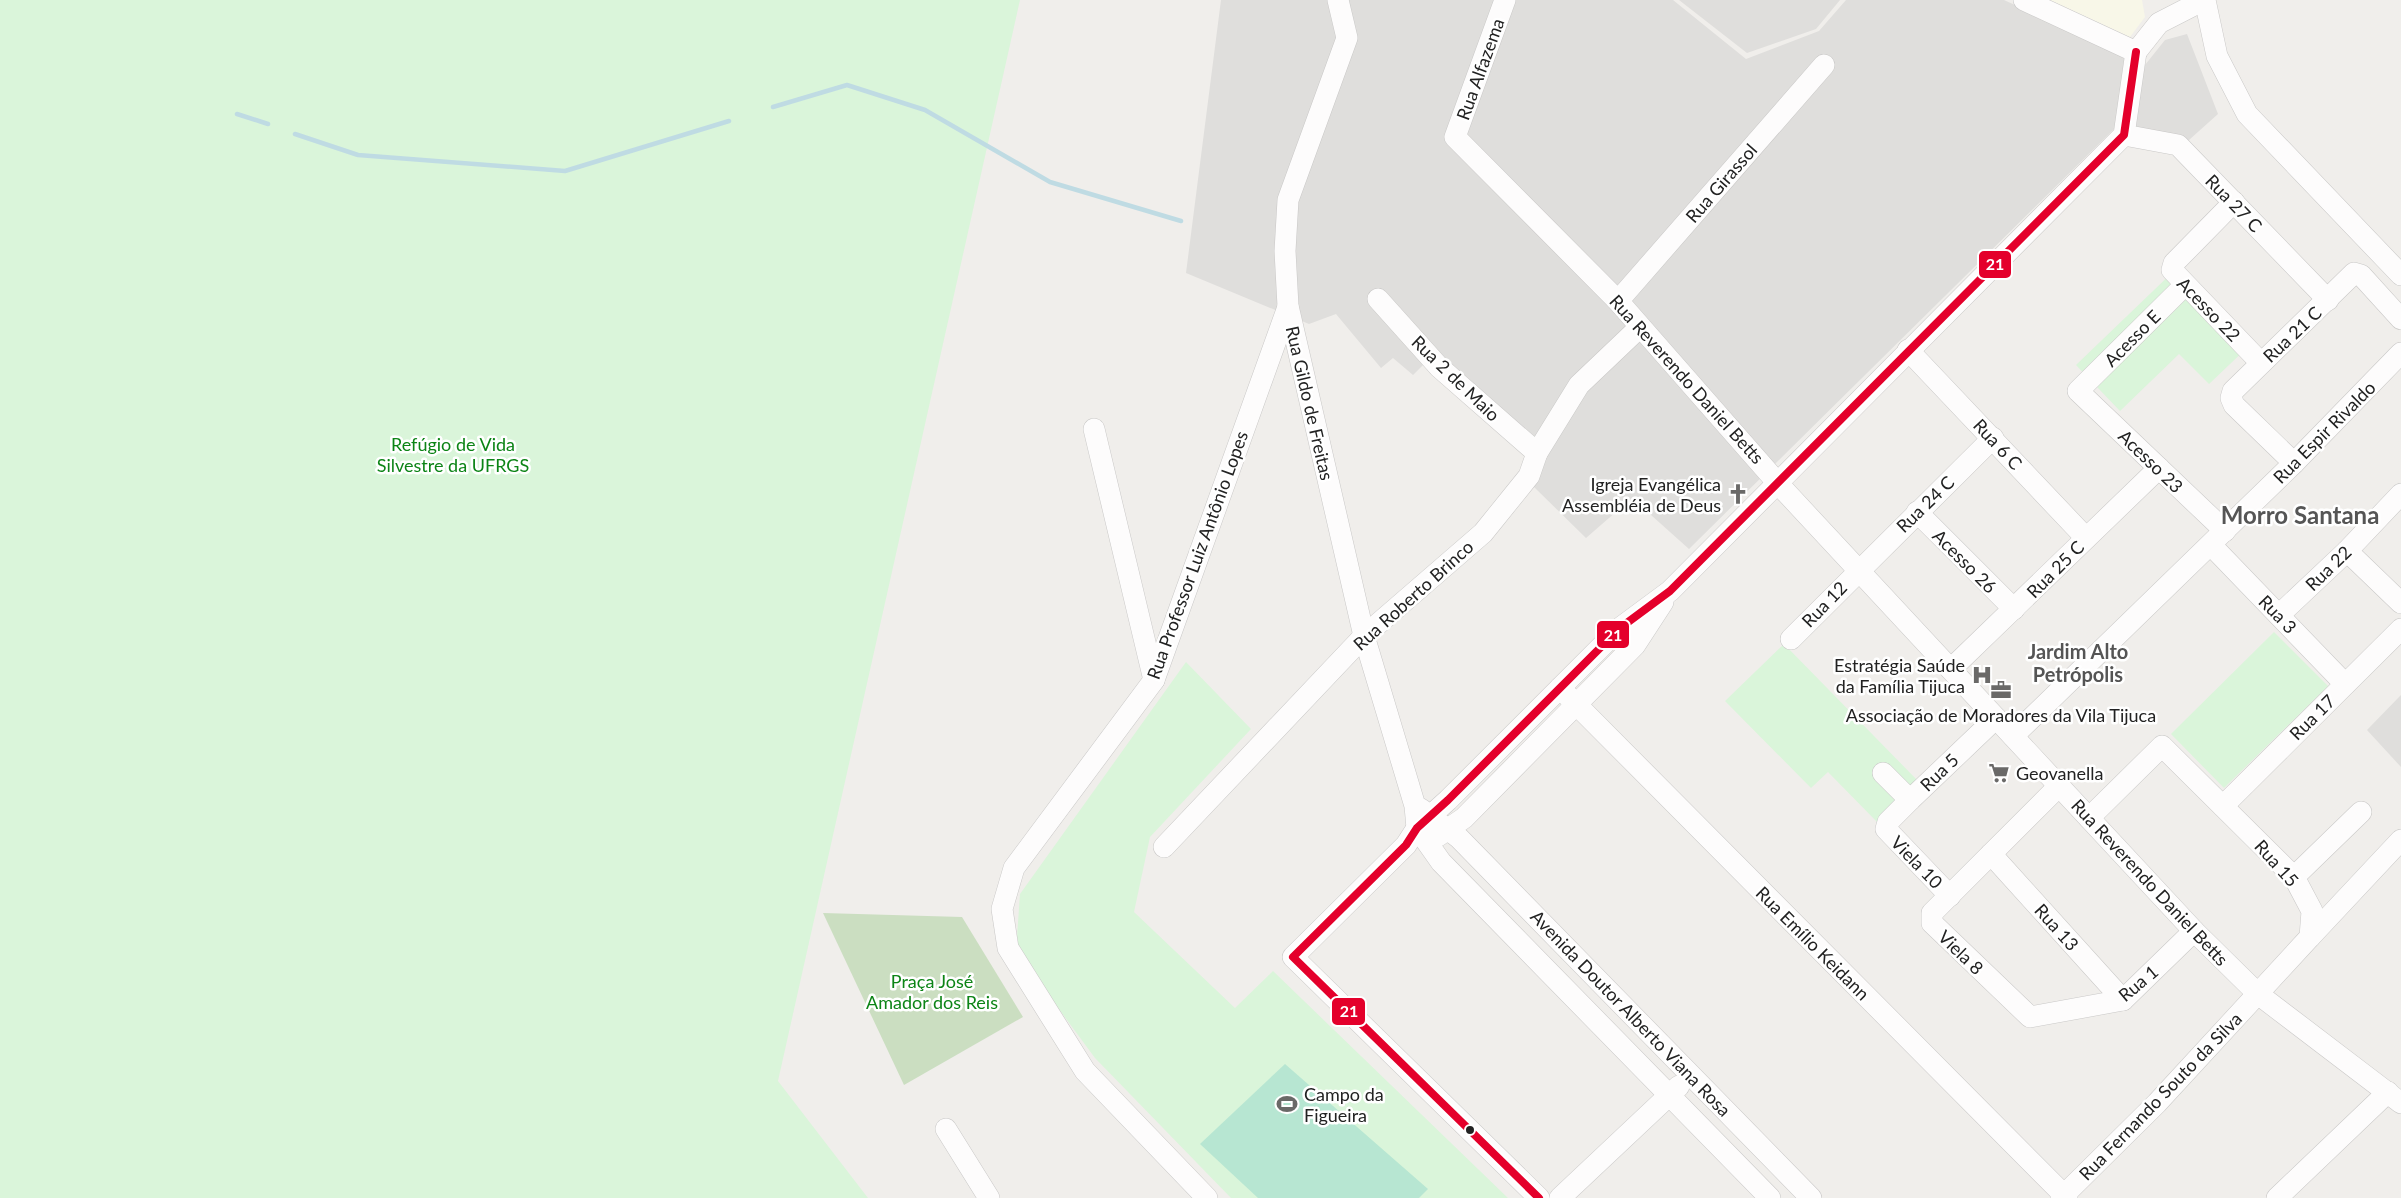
<svg xmlns="http://www.w3.org/2000/svg" width="2401" height="1198" font-family="Lato,sans-serif">
<style>
.residential{fill:#dfdedc}
.education{fill:#f8f7e8}
.forest{fill:#cbdec1}
.park{fill:#daf5da}
.pitch{fill:#b7e6d2}
.lines{fill:none;stroke-linecap:round;stroke-linejoin:round}
.stream{stroke:#bfdbe3;stroke-width:4.5}
.minor-casing{stroke:#c9c8c7;stroke-width:22}
.minor{stroke:#fdfcfc;stroke-width:21}
.bus-1-casing{stroke:#fff;stroke-width:12}
.bus-1{stroke:#e4002b;stroke-width:8}
.bus-dot{fill:#222;stroke:#fff;stroke-width:2}
.labels{text-anchor:middle;dominant-baseline:central;stroke-width:5;stroke-linejoin:round;paint-order:stroke}
.street-label{font-size:18px;fill:#222;stroke:#fff}
.park-label{font-size:18px;fill:#0c8416;stroke:#fff}
.poi-label{font-size:18px;fill:#222;stroke:#fff;text-anchor:end}
.neighbourhood-label{font-size:20px;font-weight:bold;fill:#555;stroke:#fff}
.district-label{font-size:24px;font-weight:bold;fill:#555;stroke:#fff}
.line-badge{stroke:#fff;stroke-width:2}
.badge-label{font-size:16px;text-anchor:middle;font-weight:bold;fill:#fff}
</style>
<rect width="100%" height="100%" fill="#f0eeeb"/>
<g class="residential">
<polygon points="1221,0 1673,0 1746,59 1819,31 1846,0 2004,0 2145,65 2165,40 2187,34 2218,114 2189,140 2114,129 1689,549 1632,498 1586,538 1534,487 1543,465 1425,363 1413,375 1393,358 1381,368 1336,314 1309,324 1186,273"/>
<polygon points="1679,0 1840,0 1816,29 1747,53"/>
<polygon points="2401,695 2401,767 2367,730"/>
</g>
<polygon class="education" points="2050,0 2142,0 2145,17 2130,37"/>
<polygon class="forest" points="823,913 962,917 1023,1017 904,1085"/>
<g class="park">
<polygon points="0,0 1020,0 778,1081 868,1198 0,1198"/>
<polygon points="2178,267 2251,344 2209,384 2179,354 2120,411 2076,365"/>
<polygon points="2274,632 2328,686 2224,788 2171,734"/>
<polygon points="1784,644 1919,782 1877,822 1828,772 1811,788 1725,701"/>
<polygon points="1186,662 1251,729 1150,837 1134,912 1235,1008 1273,971 1508,1198 1231,1198 1095,1058 1016,951 1020,894"/>
</g>
<polygon class="pitch" points="1285,1064 1428,1189 1419,1198 1258,1198 1200,1144"/>
<g class="lines">
<g class="stream">
<polyline points="773,107 847,85 925,110 1050,182 1181,221"/>
<polyline points="237,114 268,124"/>
<polyline points="295,134 358,155 565,171 729,121"/>
</g>
<g class="minor-casing">
<g id="minor">
<polyline points="1338,0 1347,38 1288,200 1285,251 1288,306 1364,636 1415,806 1417,828 1441,862 1770,1198"/>
<polyline points="1505,0 1455,137 1618,301 1783,489 2194,931 2258,994 2401,1103"/>
<polyline points="2024,0 2136,52"/>
<polyline points="2205,0 2217,56 2247,114 2401,275"/>
<polyline points="2136,52 2159,23 2204,0"/>
<polyline points="2124,135 2178,145 2328,300"/>
<polyline points="2234,202 2174,263 2172,270 2261,363"/>
<polyline points="2185,285 2078,391 2225,531"/>
<polyline points="1378,299 1439,367 1537,453"/>
<polyline points="1618,301 1824,65"/>
<polyline points="1908,350 2086,538"/>
<polyline points="1094,429 1154,680"/>
<polyline points="2294,463 2234,405 2231,398 2233,391 2354,273 2361,275 2401,319"/>
<polyline points="1917,512 2014,609"/>
<polyline points="2211,545 2345,684"/>
<polyline points="2347,551 2401,603"/>
<polyline points="2279,615 2347,551 2401,494"/>
<polyline points="1791,639 1993,438"/>
<polyline points="1951,669 2159,468"/>
<polyline points="1560,688 2067,1198"/>
<polyline points="2013,736 2294,463 2401,353"/>
<polyline points="1883,773 1910,800 1996,718"/>
<polyline points="2059,786 1932,913 1932,923 2030,1017 2123,1000 2194,931"/>
<polyline points="1910,800 1888,822 1886,829 1950,896"/>
<polyline points="2223,806 2401,629"/>
<polyline points="1421,809 1459,838 1811,1198"/>
<polyline points="1438,836 1464,818 1635,645 1663,602"/>
<polyline points="1164,847 1364,636 1483,533 1529,476 1537,453 1579,385 1640,327"/>
<polyline points="1991,854 2123,1000"/>
<polyline points="2294,877 2361,812"/>
<polyline points="2310,937 2401,840"/>
<polyline points="946,1129 989,1198"/>
<polyline points="1207,1198 1085,1071 1008,948 1002,909 1014,868 1154,680 1288,307"/>
<polyline points="1539,1198 1293,957 1406,845 1417,828 1448,800 1620,628 1670,591 2124,135 2136,52"/>
<polyline points="1560,1198 1679,1086"/>
<polyline points="2061,1198 2157,1103 2310,937 2312,911 2294,877 2162,746 2089,818"/>
<polyline points="2277,1198 2388,1092"/>
</g>
</g>
<use href="#minor" class="minor"/>
<g class="bus-1-casing">
<polyline id="bus-1" points="1539,1198 1293,957 1406,845 1417,828 1448,800 1620,628 1670,591 2124,135 2136,52"/>
</g>
<use href="#bus-1" class="bus-1"/>
</g>
<defs>
<g id="church-bare" transform="scale(1.62)"><path d="M-1.2-6h2.4v3.5h3.3v2.4h-3.3V6h-2.4V-.1h-3.3v-2.4h3.3Z" fill="#6a6968" stroke="#fff" stroke-width="2.5" paint-order="stroke"/></g>
<g id="hospital-bare" transform="scale(1.62)"><path d="M-5-5h3v3.5h4V-5h3V5h-3V1.5h-4V5h-3Z" fill="#6a6968" stroke="#fff" stroke-width="2.5" paint-order="stroke"/></g>
<g id="office-bare" transform="scale(1.62)"><path d="M-6-3h4V-5.5h4V-3h4V5H-6ZM-1-4.5V-3h2v-1.5ZM-6 0V1H6V0Z" fill="#6a6968" stroke="#fff" stroke-width="2.5" paint-order="stroke"/></g>
<g id="supermarket-bare" transform="scale(1.62)"><path d="M-6-5.5h2.5l.6 2H6L4.5 2H-2.5L-4.4-4H-6ZM-1.5 3.2a1.3 1.3 0 1 0 .1 0ZM3 3.2a1.3 1.3 0 1 0 .1 0Z" fill="#6a6968" stroke="#fff" stroke-width="2.5" paint-order="stroke"/></g>
<g id="stadium-bare" transform="scale(1.62)"><path d="M0-5a6.5 5 0 1 0 0 10a6.5 5 0 1 0 0-10ZM-3.5-1.8h7v3.6h-7Z" fill="#6a6968" stroke="#fff" stroke-width="2.5" paint-order="stroke"/></g>
</defs>
<g fill-rule="evenodd">
<use href="#church-bare" x="1738" y="494"/>
<use href="#hospital-bare" x="1982" y="675"/>
<use href="#office-bare" x="2001" y="690"/>
<use href="#supermarket-bare" x="1999" y="773"/>
<use href="#stadium-bare" x="1287" y="1104"/>
</g>
<circle class="bus-dot" cx="1470" cy="1130" r="5"/>
<g class="labels">
<g class="street-label">
<text transform="translate(1480 69) rotate(-70)">Rua Alfazema</text>
<text transform="translate(1721 183) rotate(-49)">Rua Girassol</text>
<text transform="translate(2234 203) rotate(46)">Rua 27 C</text>
<text transform="translate(2209 309) rotate(46)">Acesso 22</text>
<text transform="translate(2292 334) rotate(-43)">Rua 21 C</text>
<text transform="translate(2132 338) rotate(-45)">Acesso E</text>
<text transform="translate(1456 378) rotate(44)">Rua 2 de Maio</text>
<text transform="translate(1687 379) rotate(48)">Rua Reverendo Daniel Betts</text>
<text transform="translate(1310 403) rotate(77)">Rua Gildo de Freitas</text>
<text transform="translate(2324 432) rotate(-45)">Rua Espir Rivaldo</text>
<text transform="translate(1998 444) rotate(47)">Rua 6 C</text>
<text transform="translate(2151 461) rotate(44)">Acesso 23</text>
<text transform="translate(1925 504) rotate(-44)">Rua 24 C</text>
<text transform="translate(1197 555) rotate(-70)">Rua Professor Luiz Antônio Lopes</text>
<text transform="translate(1965 561) rotate(45)">Acesso 26</text>
<text transform="translate(2328 568) rotate(-44)">Rua 22</text>
<text transform="translate(2055 569) rotate(-45)">Rua 25 C</text>
<text transform="translate(1413 595) rotate(-42)">Rua Roberto Brinco</text>
<text transform="translate(1824 604) rotate(-46)">Rua 12</text>
<text transform="translate(2278 614) rotate(46)">Rua 3</text>
<text transform="translate(2312 717) rotate(-45)">Rua 17</text>
<text transform="translate(1939 772) rotate(-44)">Rua 5</text>
<text transform="translate(1917 862) rotate(46)">Viela 10</text>
<text transform="translate(2277 863) rotate(48)">Rua 15</text>
<text transform="translate(2150 882) rotate(47)">Rua Reverendo Daniel Betts</text>
<text transform="translate(2057 927) rotate(48)">Rua 13</text>
<text transform="translate(1813 943) rotate(45)">Rua Emílio Keidann</text>
<text transform="translate(1961 952) rotate(44)">Viela 8</text>
<text transform="translate(2138 983) rotate(-40)">Rua 1</text>
<text transform="translate(1631 1013) rotate(46)">Avenida Doutor Alberto Viana Rosa</text>
<text transform="translate(2160 1096) rotate(-46)">Rua Fernando Souto da Silva</text>
</g>
<g class="park-label">
<text x="453" y="444">Refúgio de Vida<tspan x="453" dy="21">Silvestre da UFRGS</tspan></text>
<text x="932" y="981">Praça José<tspan x="932" dy="21">Amador dos Reis</tspan></text>
</g>
<g class="poi-label">
<text x="1721" y="484">Igreja Evangélica<tspan x="1721" dy="21">Assembléia de Deus</tspan></text>
<text x="1965" y="665">Estratégia Saúde<tspan x="1965" dy="21">da Família Tijuca</tspan></text>
<text x="2001" y="715" text-anchor="middle">Associação de Moradores da Vila Tijuca</text>
<text x="2016" y="773" text-anchor="start">Geovanella</text>
<text x="1304" y="1094" text-anchor="start">Campo da<tspan x="1304" dy="21">Figueira</tspan></text>
</g>
<g class="neighbourhood-label">
<text x="2078" y="651">Jardim Alto<tspan x="2078" dy="23">Petrópolis</tspan></text>
</g>
<g class="district-label">
<text x="2300" y="514">Morro Santana</text>
</g>
</g>
<g class="line-badge">
<rect x="1978" y="250" width="34" height="29" rx="6" fill="#e4002b"/>
<rect x="1596" y="620" width="34" height="29" rx="6" fill="#e4002b"/>
<rect x="1331" y="997" width="35" height="29" rx="6" fill="#e4002b"/>
</g>
<g class="badge-label">
<text x="1995" y="270">21</text>
<text x="1613" y="641">21</text>
<text x="1349" y="1017">21</text>
</g>
</svg>
